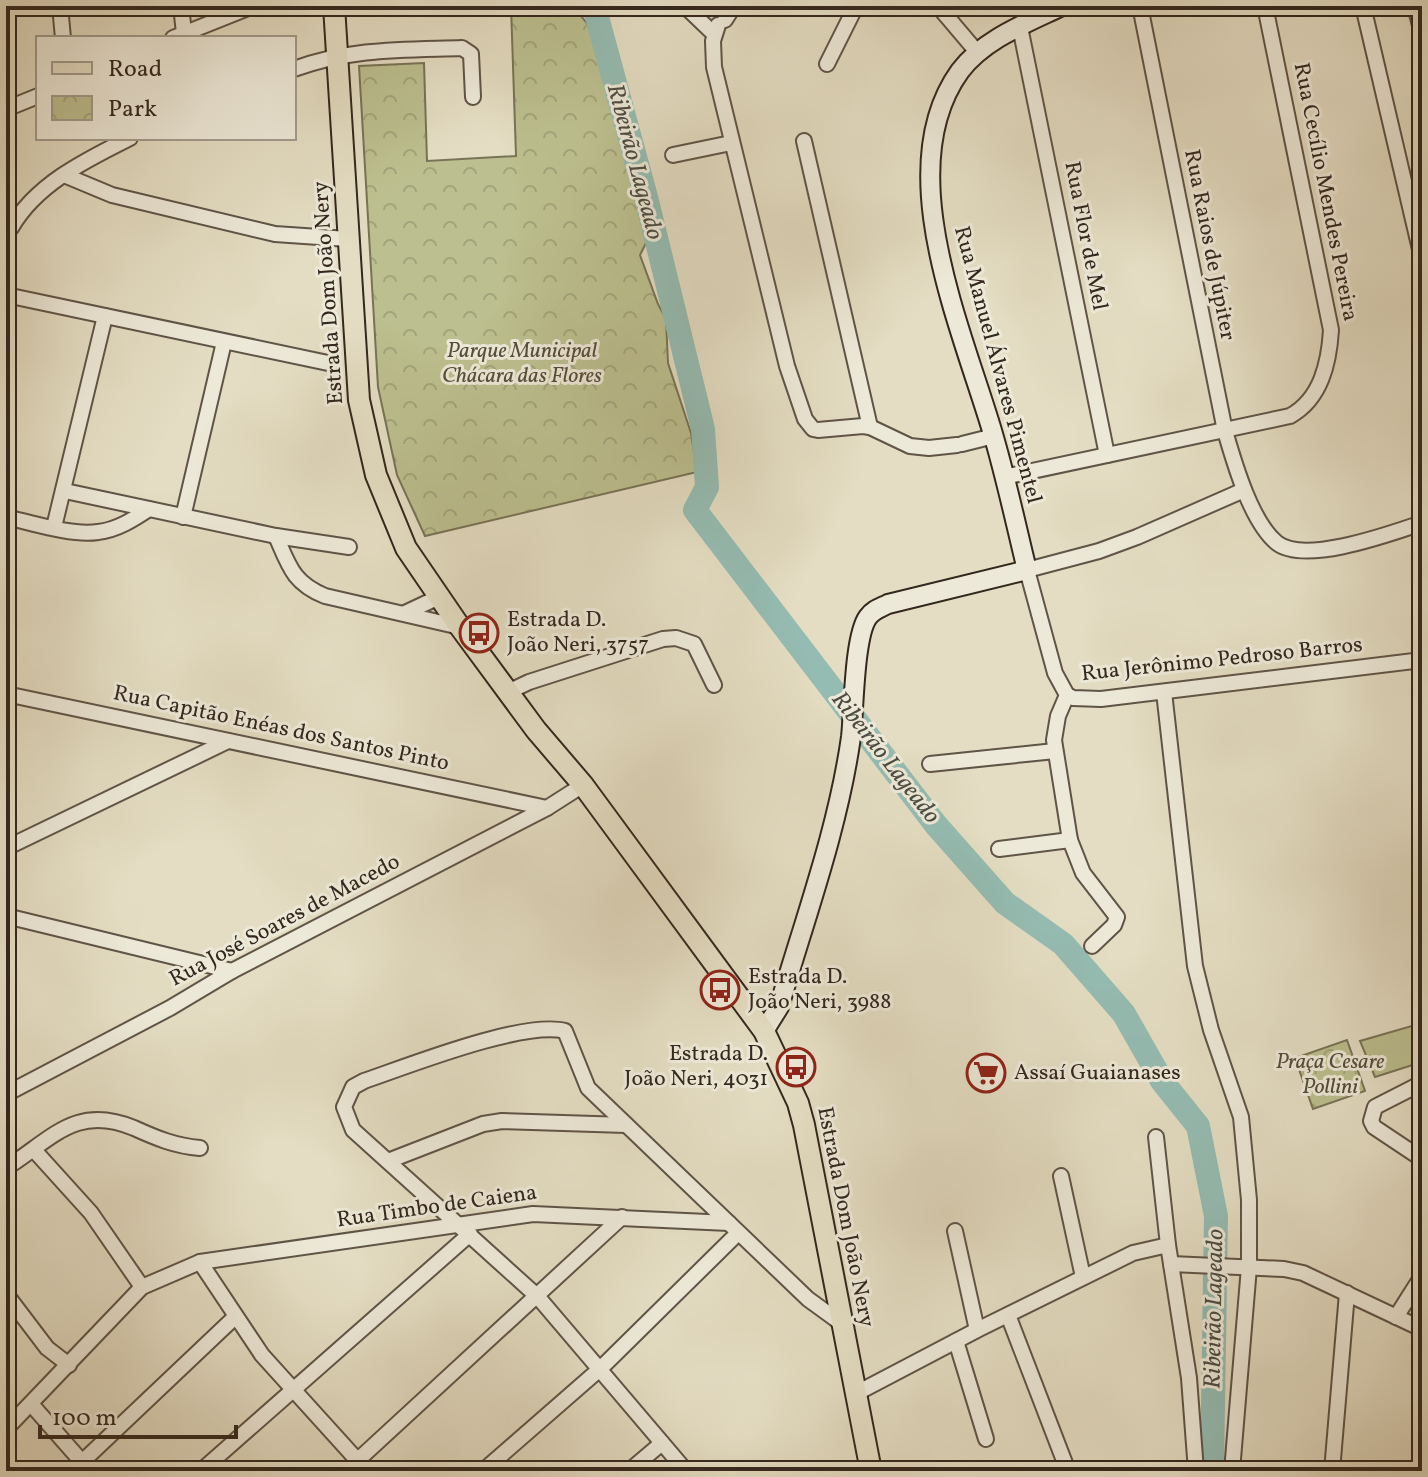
<svg xmlns="http://www.w3.org/2000/svg" width="1428" height="1477" font-family="Vollkorn,serif">
<style>
.grass{fill:#bcbf8f;stroke:#787356;stroke-width:2}
.park{fill:url(#park-crowns);stroke:#787356;stroke-width:2}
.lines{fill:none;stroke-linecap:round;stroke-linejoin:round}
.river{stroke:#95bcb2;stroke-width:24}
.street-casing{stroke:#605447;stroke-width:18}
.secondary-casing{stroke:#34271e;stroke-width:22}
.primary-casing{stroke:#34271e;stroke-width:24}
.street{stroke:#ede9d8;stroke-width:14}
.secondary{stroke:#ede9d8;stroke-width:18}
.primary{stroke:#e4ddc3;stroke-width:20}
.labels{text-anchor:middle;dominant-baseline:central;stroke-width:6;stroke-linejoin:round;paint-order:stroke}
.street-label{font-size:22px;fill:#34271e;stroke:#ede9d8}
.park-label{font-size:22px;font-style:italic;fill:#564d3a;stroke:#ede9d8}
.poi-label{font-size:22px;fill:#34271e;stroke:#ede9d8;text-anchor:start}
.water-label{font-size:24px;font-style:italic;fill:#4c4c43;stroke:#ede9d8}
</style>
<defs>
<pattern id="park-crowns" width="20" height="18" patternUnits="userSpaceOnUse" patternTransform="scale(2)"><rect width="20" height="18" fill="#bcbf8f"/><path d="M2 6a3 3 0 1 1 6 0M12 15a3 3 0 1 1 6 0" fill="none" stroke="#a2a47b"/></pattern>
</defs>
<rect width="100%" height="100%" fill="#e4ddc3"/>
<filter id="stains"><feTurbulence type="fractalNoise" baseFrequency=".0025" numOctaves="4"/><feColorMatrix values="0 0 0 0 .2 0 0 0 0 .09 0 0 0 0 .02 0 0 0 .5 -.17"/></filter>
<radialGradient id="worn" r=".72"><stop offset=".6" stop-color="#630" stop-opacity="0"/><stop offset="1" stop-color="#630" stop-opacity=".3"/></radialGradient>
<polygon class="grass" points="1422,1023 1422,1062 1375,1077 1360,1041"/>
<g class="park">
<polygon points="511,6 573,6 593,31 598,43 616,115 617,129 631,175 645,198 646,219 652,231 640,255 658,304 666,319 668,363 691,433 697,472 425,536 397,475 378,387 359,66 424,63 427,161 516,156"/>
<polygon points="1347,1040 1365,1091 1313,1109 1295,1058"/>
</g>
<g class="lines">
<polyline class="river" points="594,6 647,201 703,429 707,487 695,510 936,825 1005,903 1063,944 1124,1014 1162,1081 1198,1126 1216,1216 1212,1471"/>
<g class="street-casing">
<g id="street">
<polyline points="60,6 63,38"/>
<polyline points="181,6 184,33"/>
<polyline points="681,6 689,10 713,33"/>
<polyline points="938,6 977,52"/>
<path d="M1140,6l85,425c9,31 26,91 52,112 28,22 115,-10 145,-20"/>
<polyline points="1363,6 1422,258"/>
<polyline points="1415,6 1422,33"/>
<polyline points="725,20 734,6"/>
<polyline points="718,25 713,41 714,67 787,366 805,419 813,429 818,430 863,426 870,427 910,446 929,448 957,445"/>
<polyline points="1020,27 1107,455"/>
<polyline points="173,38 253,6"/>
<polyline points="827,64 856,6"/>
<path d="M294,69c58,-21 108,-19 168,-21l9,6 2,43"/>
<polyline points="6,109 38,96"/>
<polyline points="804,141 870,427"/>
<polyline points="673,155 731,143"/>
<polyline points="64,175 112,195 275,234 348,239"/>
<path d="M11,228c25,-44 75,-68 119,-90"/>
<polyline points="6,295 328,363"/>
<polyline points="962,444 994,436"/>
<path d="M1004,477l286,-61c31,-17 39,-53 41,-86l-66,-324"/>
<polyline points="65,491 276,536 349,547"/>
<path d="M6,517c26,6 66,19 92,15 19,-2 36,-13 51,-23"/>
<polyline points="183,517 224,342"/>
<polyline points="54,527 105,316"/>
<path d="M276,536c13,30 17,47 49,60l135,31"/>
<polyline points="405,613 439,597"/>
<polyline points="508,692 529,682 663,639 676,638 694,644 714,685"/>
<polyline points="1164,692 1195,966 1211,1030 1241,1117 1249,1200 1249,1267 1232,1471"/>
<polyline points="6,694 547,808"/>
<polyline points="1067,695 1055,673 1027,570 1099,551 1137,537 1244,490"/>
<polyline points="1067,695 1073,698 1101,699 1422,660"/>
<polyline points="1067,695 1058,716 1054,740 1070,840 1083,873 1117,917 1114,925 1092,946"/>
<polyline points="930,764 1055,751"/>
<polyline points="6,848 228,741"/>
<polyline points="999,849 1070,840"/>
<polyline points="6,916 232,971"/>
<polyline points="1422,1083 1375,1107 1371,1121 1374,1127 1422,1159"/>
<polyline points="6,1094 170,1008 232,971 547,808 583,785"/>
<polyline points="1156,1137 1168,1245 1189,1378 1196,1471"/>
<polyline points="34,1150 91,1213 142,1287"/>
<polyline points="388,1161 483,1124 502,1121 626,1125"/>
<path d="M6,1168c47,-30 70,-64 128,-40 22,10 41,18 66,20"/>
<polyline points="1061,1176 1083,1277"/>
<polyline points="955,1231 977,1330"/>
<polyline points="200,1262 262,1355 367,1471"/>
<polyline points="1171,1264 1284,1269 1303,1273 1422,1329"/>
<polyline points="6,1294 47,1348 69,1365"/>
<polyline points="1008,1315 1068,1471"/>
<polyline points="1396,1317 1422,1276"/>
<polyline points="956,1341 986,1439"/>
<polyline points="855,1394 977,1330 1133,1253 1168,1245"/>
<polyline points="31,1404 90,1471"/>
<polyline points="6,1429 142,1287 200,1262 533,1214 729,1223"/>
<polyline points="82,1462 235,1317"/>
<polyline points="201,1471 470,1234"/>
<polyline points="346,1471 622,1217"/>
<polyline points="483,1471 601,1368 738,1233"/>
<polyline points="629,1471 662,1443"/>
<path d="M686,1471l-148,-174 -185,-167 -9,-23 9,-20 11,-6c44,-15 160,-61 201,-50l23,57 220,211 33,24"/>
<polyline points="1332,1471 1347,1293"/>
</g>
</g>
<g class="secondary-casing">
<path id="secondary" d="M764,1031l15,-24c26,-89 59,-178 72,-270 3,-27 3,-101 17,-120 5,-7 12,-9 20,-13l139,-34c-11,-45 -21,-92 -34,-136 -30,-103 -104,-265 -33,-363 24,-32 67,-48 102,-65"/>
</g>
<g class="primary-casing">
<polyline id="primary" points="334,6 359,400 376,475 406,548 460,627 536,730 583,785 764,1031 798,1103 804,1125 871,1471"/>
</g>
<use href="#street" class="street"/>
<use href="#secondary" class="secondary"/>
<use href="#primary" class="primary"/>
</g>
<defs>
<g id="bus-ring" transform="scale(2)"><circle r="9.5" fill="#ede9d8" stroke="#8f2418" stroke-width="1.5"/><path d="M-5-6H5V4H4V6H2V4H-2V6H-4V4H-5ZM-3.5-4V0h7V-4ZM-3.5 1.2v1.5H-2V1.2ZM2 1.2v1.5H3.5V1.2Z" fill="#8f2418"/></g>
<g id="supermarket-ring" transform="scale(2)"><circle r="9.5" fill="#ede9d8" stroke="#8f2418" stroke-width="1.5"/><path d="M-6-5.5h2.5l.6 2H6L4.5 2H-2.5L-4.4-4H-6ZM-1.5 3.2a1.3 1.3 0 1 0 .1 0ZM3 3.2a1.3 1.3 0 1 0 .1 0Z" fill="#8f2418"/></g>
</defs>
<g fill-rule="evenodd">
<use href="#bus-ring" x="479" y="633"/>
<use href="#bus-ring" x="720" y="990"/>
<use href="#bus-ring" x="796" y="1067"/>
<use href="#supermarket-ring" x="986" y="1073"/>
</g>
<g class="labels">
<g class="street-label">
<text transform="translate(1325 192) rotate(79)">Rua Cecílio Mendes Pereira</text>
<text transform="translate(1085 236) rotate(79)">Rua Flor de Mel</text>
<text transform="translate(1209 245) rotate(79)">Rua Raios de Júpiter</text>
<text transform="translate(329 293) rotate(-94)">Estrada Dom João Nery</text>
<text transform="translate(997 365) rotate(75)">Rua Manuel Álvares Pimentel</text>
<text transform="translate(1222 660) rotate(-6)">Rua Jerônimo Pedroso Barros</text>
<text transform="translate(281 729) rotate(12)">Rua Capitão Enéas dos Santos Pinto</text>
<text transform="translate(285 921) rotate(-28)">Rua José Soares de Macedo</text>
<text transform="translate(437 1207) rotate(-8)">Rua Timbo de Caiena</text>
<text transform="translate(845 1217) rotate(79)">Estrada Dom João Nery</text>
</g>
<g class="park-label">
<text x="522" y="351">Parque Municipal<tspan x="522" dy="25">Chácara das Flores</tspan></text>
<text x="1330" y="1062">Praça Cesare<tspan x="1330" dy="25">Pollini</tspan></text>
</g>
<g class="poi-label">
<text x="507" y="620">Estrada D.<tspan x="507" dy="25">João Neri, 3757</tspan></text>
<text x="748" y="977">Estrada D.<tspan x="748" dy="25">João Neri, 3988</tspan></text>
<text x="768" y="1054" text-anchor="end">Estrada D.<tspan x="768" dy="25">João Neri, 4031</tspan></text>
<text x="1014" y="1073">Assaí Guaianases</text>
</g>
<g class="water-label">
<text transform="translate(634 162) rotate(75)">Ribeirão Lageado</text>
<text transform="translate(885 758) rotate(52)">Ribeirão Lageado</text>
<text transform="translate(1215 1309) rotate(-89)">Ribeirão Lageado</text>
</g>
</g>
<rect width="1428" height="1477" fill="none" stroke="#e4ddc3" stroke-width="32"/>
<rect x="8" y="8" width="1412" height="1461" fill="none" stroke="#34271e" stroke-width="4"/>
<rect x="16" y="16" width="1396" height="1445" fill="none" stroke="#34271e" stroke-width="2"/>
<rect x="36" y="36" width="260" height="104" fill="#ede9d8" stroke="#a39b8e" stroke-width="2"/>
<rect x="52" y="62" width="40" height="12" fill="#e4ddc3" stroke="#a39b8e" stroke-width="2"/>
<text x="108" y="76" font-size="24" fill="#34271e">Road</text>
<rect x="52" y="96" width="40" height="24" fill="url(#park-crowns)" stroke="#a39b8e" stroke-width="2"/>
<text x="108" y="116" font-size="24" fill="#34271e">Park</text>
<path d="M40 1425v12h196v-12" fill="none" stroke="#34271e" stroke-width="4"/>
<text x="52" y="1425" font-size="24" fill="#34271e" stroke="#ede9d8" stroke-width="6" paint-order="stroke">100 m</text>
<rect width="100%" height="100%" filter="url(#stains)"/>
<rect width="100%" height="100%" fill="url(#worn)"/>
</svg>
